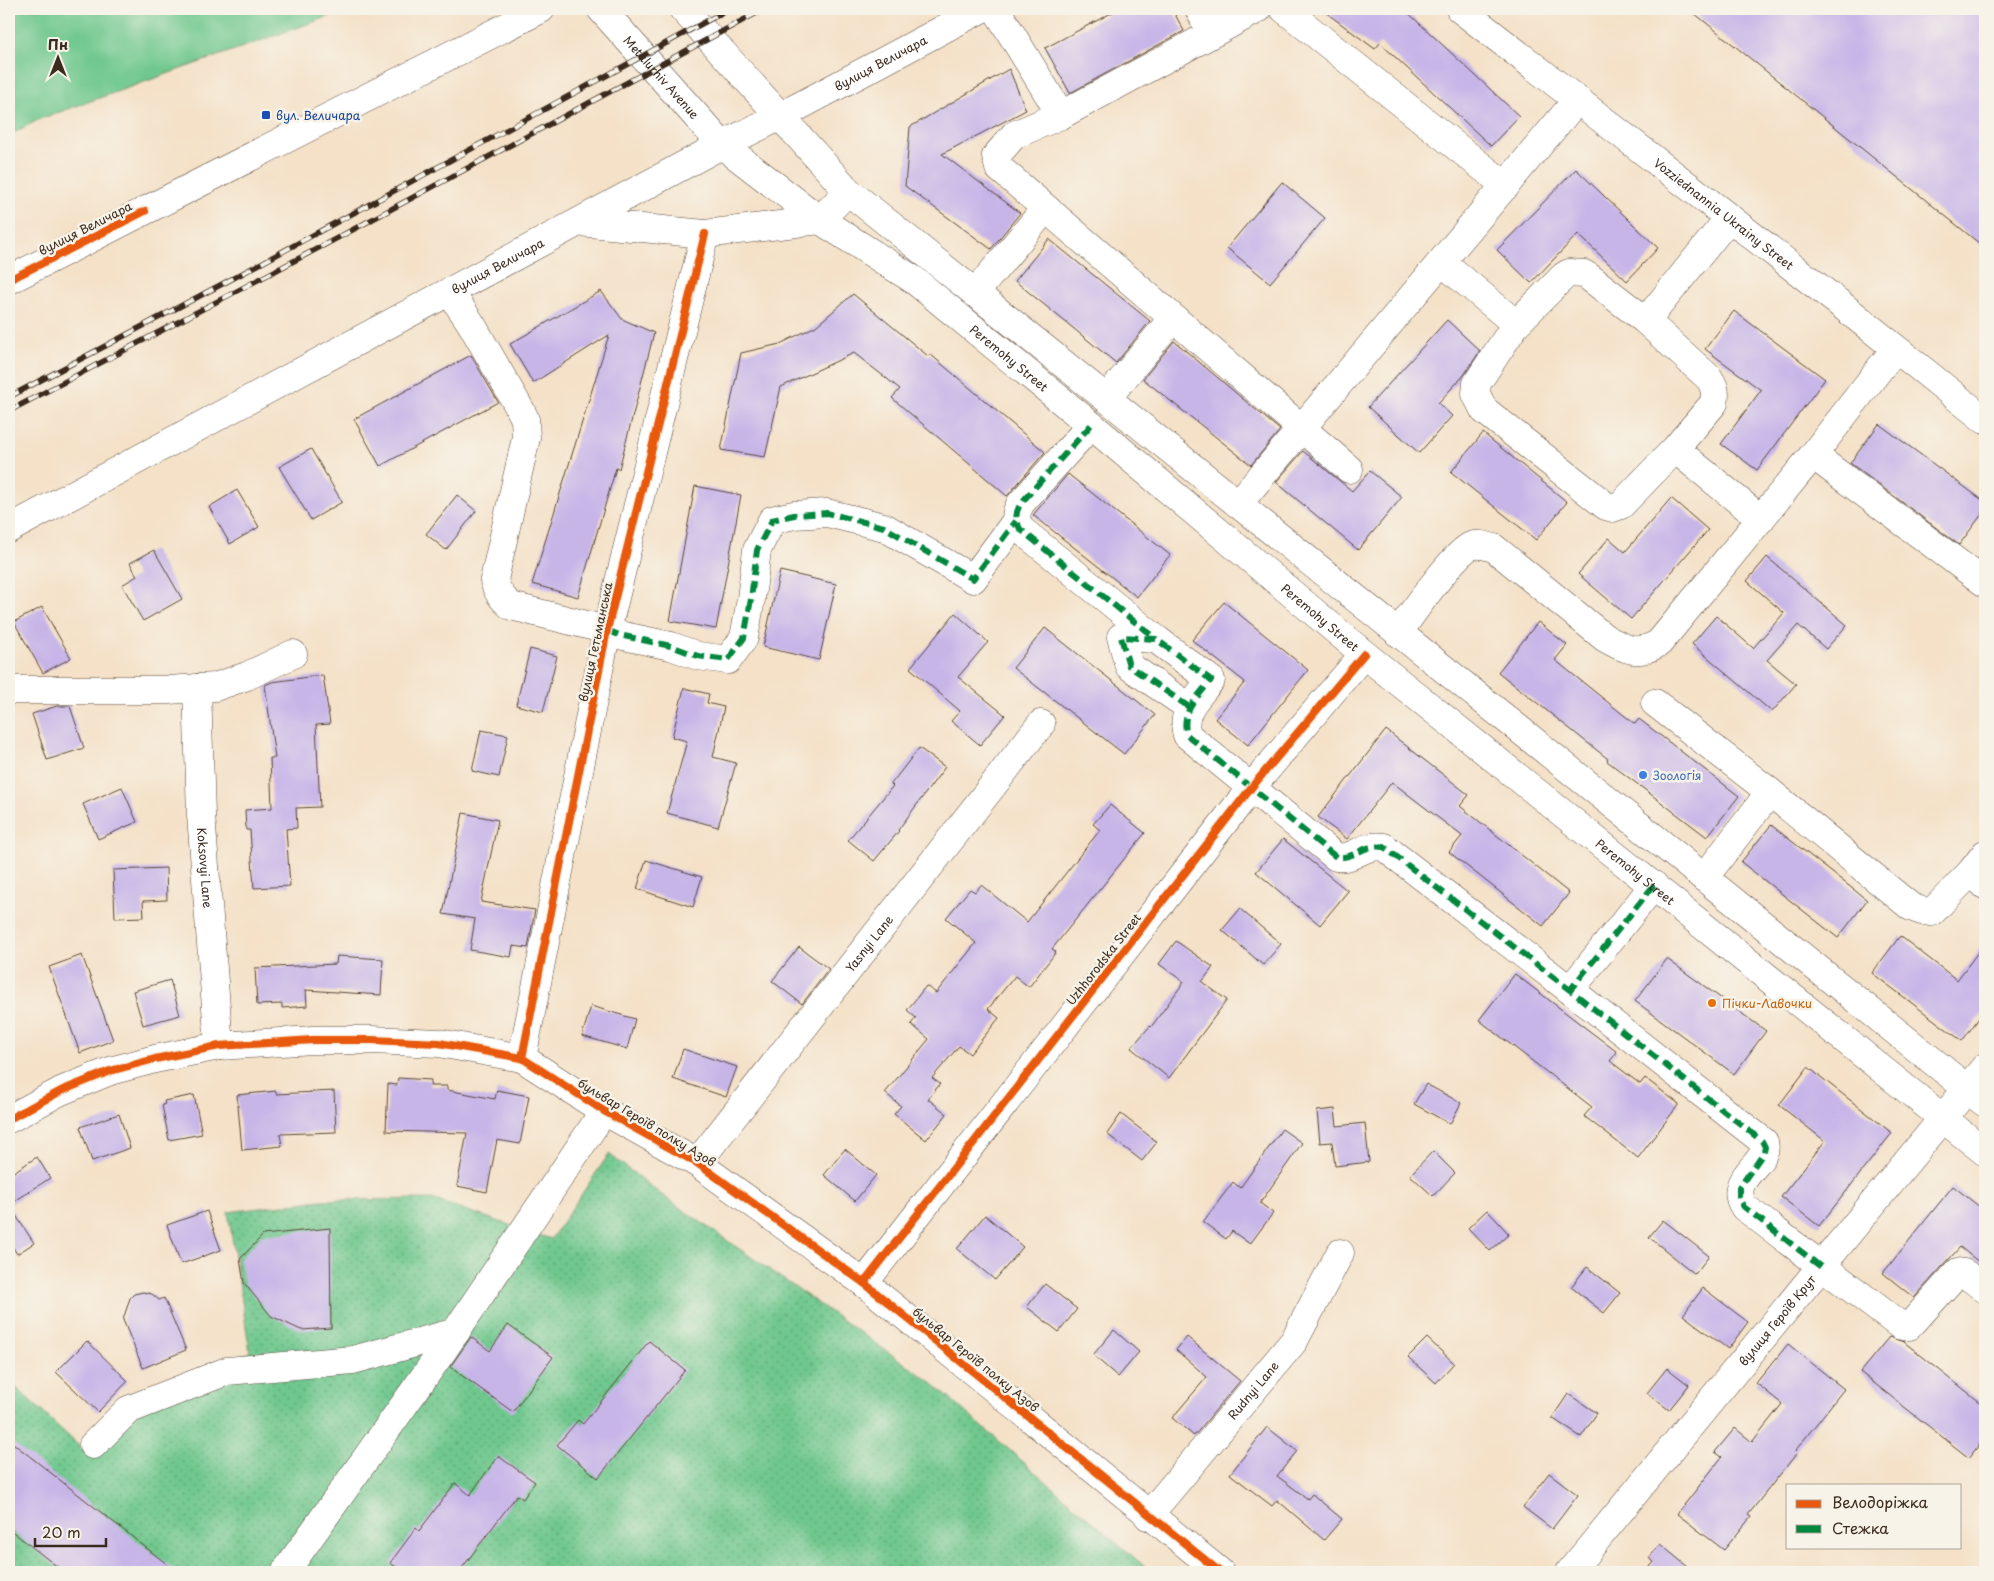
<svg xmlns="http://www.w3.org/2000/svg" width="1994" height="1581" font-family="'Playpen Sans',sans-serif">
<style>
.grass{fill:url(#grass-dots);stroke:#557956}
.garden{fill:#6fc88e;stroke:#557956}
.building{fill:#c7b5e8}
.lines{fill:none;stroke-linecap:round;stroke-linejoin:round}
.minor-casing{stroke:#574538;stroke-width:29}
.major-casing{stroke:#574538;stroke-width:29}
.minor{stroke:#fff;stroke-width:28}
.major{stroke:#fff;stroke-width:28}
.rail-casing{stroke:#3b2a1e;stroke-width:5.5}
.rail{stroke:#f7f3e8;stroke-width:4;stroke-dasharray:11;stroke-linecap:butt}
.quiet{stroke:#00873e;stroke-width:6;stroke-dasharray:12 6;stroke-linecap:butt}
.cycleway-casing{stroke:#f7f3e8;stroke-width:11}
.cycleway{stroke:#e8590c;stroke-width:8}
.transit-dot{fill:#1a4fb4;stroke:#f7f3e8;stroke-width:2}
.shop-dot{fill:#3f7fe0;stroke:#f7f3e8;stroke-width:2}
.food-dot{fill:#e8710a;stroke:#f7f3e8;stroke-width:2}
.labels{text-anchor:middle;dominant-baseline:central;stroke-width:5;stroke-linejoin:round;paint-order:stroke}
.street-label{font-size:12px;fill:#3b2a1e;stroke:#f7f3e8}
.transit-label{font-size:12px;fill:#164399;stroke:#f7f3e8;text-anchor:start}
.shop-label{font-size:12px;fill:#366cbe;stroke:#f7f3e8;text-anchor:start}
.food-label{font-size:12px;fill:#c56008;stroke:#f7f3e8;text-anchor:start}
</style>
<defs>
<pattern id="grass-dots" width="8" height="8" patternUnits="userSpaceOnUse" patternTransform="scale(1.25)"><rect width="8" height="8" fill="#6fc88e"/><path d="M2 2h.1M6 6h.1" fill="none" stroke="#5ca373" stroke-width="1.8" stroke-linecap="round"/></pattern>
</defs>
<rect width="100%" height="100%" fill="#f7f3e8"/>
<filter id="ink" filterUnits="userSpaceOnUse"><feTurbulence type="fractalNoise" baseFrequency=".02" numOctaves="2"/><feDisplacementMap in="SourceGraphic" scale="10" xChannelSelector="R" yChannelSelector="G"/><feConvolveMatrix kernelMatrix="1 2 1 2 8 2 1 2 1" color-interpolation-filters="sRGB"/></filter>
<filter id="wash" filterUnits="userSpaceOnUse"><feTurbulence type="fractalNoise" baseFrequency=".0096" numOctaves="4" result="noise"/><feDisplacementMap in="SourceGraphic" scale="20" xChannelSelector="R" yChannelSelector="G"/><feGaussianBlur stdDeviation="1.12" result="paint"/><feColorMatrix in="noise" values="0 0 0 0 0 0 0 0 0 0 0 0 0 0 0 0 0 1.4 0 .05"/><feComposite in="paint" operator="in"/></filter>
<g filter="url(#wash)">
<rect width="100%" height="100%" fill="#f4e1c8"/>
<polygon class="grass" points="609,1154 663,1196 927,1379 1151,1572 9,1572 9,1381 90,1456 155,1396 250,1352 228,1212 322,1200 432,1199 551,1239"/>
<polygon class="garden" points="9,9 350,9 40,119 9,135"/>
<g id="blocks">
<g class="building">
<polygon points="1119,9 1172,9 1184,31 1070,93 1045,48"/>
<polygon points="1321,9 1404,9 1519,116 1491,146 1380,43 1375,49"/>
<polygon points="1689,9 1985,9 1985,248"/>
<polygon points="1009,69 1026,110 942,154 1020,213 991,249 905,186 910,127"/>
<polygon points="1576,169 1658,248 1627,281 1578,234 1531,283 1497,250"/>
<polygon points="1282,182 1325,218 1270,283 1227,248"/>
<polygon points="1049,239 1150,321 1116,363 1015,281"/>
<polygon points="601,291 622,319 654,333 619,469 616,468 578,597 532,584 609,335 533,383 510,344"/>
<polygon points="853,294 928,356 930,354 1045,452 1007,496 892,398 900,389 854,353 781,387 765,457 721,450 741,353 780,344 816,326"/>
<polygon points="1734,311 1825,379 1757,470 1721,444 1761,390 1705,349"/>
<polygon points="1447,320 1480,351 1464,375 1438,403 1452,416 1419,453 1368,407"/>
<polygon points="1174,341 1280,430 1251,465 1143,379"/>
<polygon points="471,355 498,402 380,466 354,419"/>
<polygon points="1879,424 1985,502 1985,510 1959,545 1850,463"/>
<polygon points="1483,433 1567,502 1536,540 1451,472"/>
<polygon points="311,449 342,502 311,520 279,467"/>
<polygon points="1303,451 1352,491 1370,471 1402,497 1358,550 1276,482"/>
<polygon points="1068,474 1170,555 1137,597 1033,515"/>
<polygon points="695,486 741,495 716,629 670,621"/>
<polygon points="237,490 259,527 230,544 209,507"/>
<polygon points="457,495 476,511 446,550 426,534"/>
<polygon points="1671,498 1708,530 1631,619 1578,574 1609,538 1625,552"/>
<polygon points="154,550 182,599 143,621 122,585 137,576 130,563"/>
<polygon points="1767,557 1847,625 1826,649 1798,625 1767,660 1796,684 1772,712 1692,644 1716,616 1753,648 1784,613 1747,581"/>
<polygon points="780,571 836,584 819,660 763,647"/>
<polygon points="1224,602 1308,670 1248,745 1215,719 1245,682 1192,640"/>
<polygon points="42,607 71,658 43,673 14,622"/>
<polygon points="955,613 988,642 958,677 1005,715 980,745 951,721 960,711 910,668"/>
<polygon points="1538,622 1567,645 1555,660 1635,724 1639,719 1739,796 1707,837 1607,761 1608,759 1498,672"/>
<polygon points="1045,628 1155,715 1124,754 1013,668"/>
<polygon points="530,649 557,656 543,712 516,705"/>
<polygon points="323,675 330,724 316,725 320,807 296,808 297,828 286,829 290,886 254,888 250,830 246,830 245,810 272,808 270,758 275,758 265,685 272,682"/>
<polygon points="684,688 709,694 707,703 724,707 713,757 736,763 718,827 667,813 687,741 672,737"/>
<polygon points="57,706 70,706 84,748 47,760 32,714"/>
<polygon points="481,730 508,735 499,777 472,771"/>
<polygon points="1386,730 1469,795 1460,806 1569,893 1543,926 1449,852 1462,836 1392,782 1347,839 1318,817"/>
<polygon points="919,748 945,767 898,830 899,831 874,861 848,840 893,786 891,784"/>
<polygon points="122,787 137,822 98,839 83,804"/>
<polygon points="1110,805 1145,833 1052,949 1056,952 1029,987 1015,976 988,1009 999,1018 970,1054 959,1046 932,1078 940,1084 928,1099 947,1114 926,1140 894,1114 901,1106 885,1093 929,1039 911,1024 916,1018 907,1010 926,986 936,993 976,943 946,918 970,889 975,892 981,885 1027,922 1100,830 1093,824"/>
<polygon points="463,813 498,820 481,902 535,910 528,948 513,946 511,957 470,950 475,919 443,914"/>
<polygon points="1771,825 1867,900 1838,938 1741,862"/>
<polygon points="1283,839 1348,891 1320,925 1256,872"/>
<polygon points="646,860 702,877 693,907 637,889"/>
<polygon points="166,868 167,900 143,901 144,917 115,918 113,870"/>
<polygon points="1240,909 1281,944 1263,965 1222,930"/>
<polygon points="1900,936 1957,980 1985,943 1985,1010 1962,1041 1872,973"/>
<polygon points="1176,941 1213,967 1202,982 1227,1000 1169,1078 1131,1048 1150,1026 1151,1027 1184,982 1159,964"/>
<polygon points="799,947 829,969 802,1004 772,981"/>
<polygon points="82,955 113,1040 80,1053 49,967"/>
<polygon points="337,956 383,959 381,995 306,990 307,1006 282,1008 282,1004 257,1005 255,968 336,964"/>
<polygon points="1667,959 1766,1031 1734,1074 1635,1001"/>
<polygon points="1515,974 1617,1052 1610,1061 1640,1084 1645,1078 1679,1104 1638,1158 1584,1116 1592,1107 1479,1020"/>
<polygon points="170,980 180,1015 143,1025 133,991"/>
<polygon points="591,1006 635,1019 627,1049 582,1036"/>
<polygon points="683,1049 737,1067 726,1097 673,1079"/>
<polygon points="1808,1067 1892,1133 1819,1226 1781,1197 1825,1141 1779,1105"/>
<polygon points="398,1078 431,1080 430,1086 447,1086 447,1090 495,1099 497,1090 529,1096 520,1144 497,1140 487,1192 457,1186 467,1133 386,1131 388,1084 397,1085"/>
<polygon points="1426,1084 1461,1103 1450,1124 1414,1104"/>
<polygon points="276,1091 276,1094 334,1091 336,1132 280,1134 282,1146 242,1150 237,1095"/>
<polygon points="194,1095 202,1134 169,1140 162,1105 165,1104 164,1101"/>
<polygon points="1335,1109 1337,1126 1365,1123 1369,1162 1335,1166 1332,1142 1320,1143 1317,1111"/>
<polygon points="119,1114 130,1148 92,1161 80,1127"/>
<polygon points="1121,1114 1157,1142 1142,1161 1107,1134"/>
<polygon points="1282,1129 1302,1143 1260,1203 1273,1213 1250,1244 1232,1231 1226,1239 1203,1222 1233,1182 1240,1188"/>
<polygon points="845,1149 876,1175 855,1201 824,1175"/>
<polygon points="1433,1151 1455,1173 1433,1196 1410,1175"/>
<polygon points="37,1157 50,1178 9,1205 9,1175"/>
<polygon points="1953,1186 1985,1211 1985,1267 1960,1247 1914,1298 1883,1273"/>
<polygon points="9,1205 34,1243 17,1254 9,1241"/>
<polygon points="1487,1210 1509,1234 1490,1251 1468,1228"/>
<polygon points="207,1211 221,1250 181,1264 167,1225"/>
<polygon points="985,1215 1023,1247 995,1280 957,1249"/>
<polygon points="1663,1220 1709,1256 1695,1274 1649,1237"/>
<polygon points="330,1228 331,1328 301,1330 271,1316 244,1283 240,1259 263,1235"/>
<polygon points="1587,1267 1620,1293 1604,1313 1571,1287"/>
<polygon points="1045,1284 1077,1309 1059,1332 1027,1307"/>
<polygon points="1703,1288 1748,1322 1728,1349 1683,1315"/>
<polygon points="143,1292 152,1294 159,1300 164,1298 186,1350 143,1368 123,1320 130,1298 134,1294"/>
<polygon points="508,1325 553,1357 513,1412 450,1367 471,1337 490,1351"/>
<polygon points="1114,1330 1139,1352 1118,1377 1093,1355"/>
<polygon points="1187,1337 1240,1381 1194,1436 1172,1418 1207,1377 1176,1350"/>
<polygon points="1889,1337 1904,1342 1985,1406 1985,1437 1969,1458 1860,1372"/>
<polygon points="1427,1338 1454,1363 1436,1383 1408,1357"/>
<polygon points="87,1341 128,1381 98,1412 56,1372"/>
<polygon points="649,1341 685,1370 598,1478 557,1445 578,1420 583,1424"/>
<polygon points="1788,1344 1844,1389 1795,1451 1797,1453 1748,1515 1751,1517 1724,1550 1677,1514 1722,1457 1715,1452 1735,1428 1752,1442 1782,1404 1756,1383"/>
<polygon points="1667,1368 1689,1385 1669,1410 1647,1393"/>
<polygon points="1568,1394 1597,1413 1581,1437 1552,1418"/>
<polygon points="1267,1427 1297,1451 1277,1476 1308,1499 1312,1494 1342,1519 1324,1540 1277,1500 1272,1506 1230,1474"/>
<polygon points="9,1440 177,1572 64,1572 9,1529"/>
<polygon points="498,1456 535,1482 523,1499 517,1495 459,1572 404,1572 390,1563 416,1528 419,1531 455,1483 470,1495"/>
<polygon points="1549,1473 1578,1495 1552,1529 1523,1507"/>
<polygon points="1660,1544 1694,1572 1646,1572 1654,1562 1649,1558"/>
</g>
</g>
</g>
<g filter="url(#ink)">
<use href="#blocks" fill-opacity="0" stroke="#574538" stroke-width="1"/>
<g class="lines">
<g class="minor-casing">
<g id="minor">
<polyline points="996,9 1061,115"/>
<polyline points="1199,9 1212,33"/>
<polyline points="1258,9 1061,115 1014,135 996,156 999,168 1349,469"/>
<polyline points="1284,9 1506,186"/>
<path id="s1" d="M1460,9l379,294 146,117"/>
<path id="s2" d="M779,117l202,-108"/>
<polyline points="1442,262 1516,324"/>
<path d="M450,292l22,33 48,84 5,10 1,19 -32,142c3,12 8,18 17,26l96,24 12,5 52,11 27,10 30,4 16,-22 7,-39 6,-49 15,-30 22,-5 33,-2 57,14 89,52 43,-58"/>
<polyline points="975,293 1045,209"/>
<polyline points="1646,321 1729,218"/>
<polyline points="1895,349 1813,455 1985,583"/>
<polyline points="1107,398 1173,318"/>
<path d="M1091,425l-70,78c-6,10 -6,15 -1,26l136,110"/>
<path d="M1675,449l-54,56 -8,3 -7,-2 -122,-96 -8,-16 1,-11 39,-59 48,-48 5,-3 15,1 5,3 57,44 63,57c6,9 7,15 5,25l-39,46 86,70"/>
<polyline points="1238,504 1577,100"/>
<path d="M1398,633c13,-18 56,-80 73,-87 7,-3 16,0 23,2l111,90c22,12 32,18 54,5l154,-188"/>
<path id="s3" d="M197,688l4,127 18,231"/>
<polyline points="9,690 168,690 215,687 247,676 293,654"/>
<polyline points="1655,703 1770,792"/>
<path d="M1189,707l-60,-41 -8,-29 35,2 55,41c-14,18 -31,32 -24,55l149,122c20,3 26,-14 48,-10l186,143"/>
<polyline points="1971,872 1985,854"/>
<polyline points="1704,878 1770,792 1911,907 1922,911 1932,912 1971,872 1985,885"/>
<path d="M1654,885l-84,105 194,152c7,22 -39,35 -20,65l157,119h8l4,-4 45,-50 6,1 21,16"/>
<polyline points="522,1058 607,630 705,234"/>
<polyline points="9,1119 61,1091 110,1071 155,1059 219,1046 313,1040 371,1040 439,1043 522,1058 604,1111 697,1163 864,1283 1220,1572"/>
<path id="s4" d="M697,1163l344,-439"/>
<polyline points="864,1283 1251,788 1364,654"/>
<polyline points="93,1445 128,1410 227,1371 353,1360 456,1332"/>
<path id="s5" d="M1148,1516l146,-175 46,-88"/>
<polyline points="285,1572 444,1349 604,1111"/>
<path id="s6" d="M1570,1572l415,-505"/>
</g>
</g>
<g class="major-casing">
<g id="major">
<path id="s7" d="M601,9l121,136 98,75 94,60 177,145 273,229 621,498"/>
<polyline points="683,9 848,191 1985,1103"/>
<polyline points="579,222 705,234 820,220 848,191"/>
<polyline points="9,280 541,9"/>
<path id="s8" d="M9,529l703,-379 67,-33"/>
</g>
</g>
<use href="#minor" class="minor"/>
<use href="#major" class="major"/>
<g class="rail-casing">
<g id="rail">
<polyline points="9,397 243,273 729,9"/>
<polyline points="9,411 328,243 764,9"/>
</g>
</g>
<use href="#rail" class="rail"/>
<g class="quiet">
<path d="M1091,425l-70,78c-6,10 -6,15 -1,26l136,110"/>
<polyline points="607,630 619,635 671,646 698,656 728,660 744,638 751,599 757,550 772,520 794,515 827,513 884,527 973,579 1016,521"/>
<path d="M1189,707l-60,-41 -8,-29 35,2 55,41c-14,18 -31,32 -24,55l149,122c20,3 26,-14 48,-10l186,143"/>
<polyline points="1654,885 1570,990 1762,1141 1765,1147 1764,1152 1739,1188 1739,1199 1744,1207 1821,1267"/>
</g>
<g class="cycleway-casing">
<g id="cycleway">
<polyline points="9,280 145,211"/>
<polyline points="522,1058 607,630 705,234"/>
<polyline points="9,1119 61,1091 110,1071 155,1059 219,1046 313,1040 371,1040 439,1043 522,1058 604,1111 697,1163 864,1283 1220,1572"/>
<polyline points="864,1283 1251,788 1364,654"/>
</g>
</g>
<use href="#cycleway" class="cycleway"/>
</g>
</g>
<rect class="transit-dot" x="261" y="110" width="10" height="10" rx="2.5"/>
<circle class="shop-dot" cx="1643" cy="775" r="5"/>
<circle class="food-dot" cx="1712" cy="1003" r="5"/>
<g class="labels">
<g class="street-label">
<text stroke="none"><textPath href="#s2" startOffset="115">вулиця Величара</textPath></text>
<text stroke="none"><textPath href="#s7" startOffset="91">Metalurhiv Avenue</textPath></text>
<text stroke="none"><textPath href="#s1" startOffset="334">Vozziednannia Ukrainy Street</textPath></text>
<text transform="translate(85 228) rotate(-27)">вулиця Величара</text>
<text stroke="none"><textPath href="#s8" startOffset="555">вулиця Величара</textPath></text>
<text stroke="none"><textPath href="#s7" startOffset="540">Peremohy Street</textPath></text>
<text stroke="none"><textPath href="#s7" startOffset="945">Peremohy Street</textPath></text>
<text transform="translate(595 642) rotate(-78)">вулиця Гетьманська</text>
<text stroke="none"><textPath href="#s3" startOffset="180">Koksovyi Lane</textPath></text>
<text stroke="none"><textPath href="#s7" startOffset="1350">Peremohy Street</textPath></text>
<text stroke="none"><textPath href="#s4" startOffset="279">Yasnyi Lane</textPath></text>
<text transform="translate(1103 959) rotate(-52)">Uzhhorodska Street</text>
<text transform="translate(647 1122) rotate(31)">бульвар Героїв полку Азов</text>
<text stroke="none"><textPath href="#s6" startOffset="326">вулиця Героїв Крут</textPath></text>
<text transform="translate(976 1359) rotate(39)">бульвар Героїв полку Азов</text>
<text stroke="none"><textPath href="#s5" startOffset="164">Rudnyi Lane</textPath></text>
</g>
<g class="transit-label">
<text x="276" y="115">вул. Величара</text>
</g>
<g class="shop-label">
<text x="1653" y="775">Зоологія</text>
</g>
<g class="food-label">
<text x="1722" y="1003">Пічки-Лавочки</text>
</g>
</g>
<rect width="1994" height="1581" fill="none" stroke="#f7f3e8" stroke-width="30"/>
<rect x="1786" y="1484" width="175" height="65" fill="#f7f3e8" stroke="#aca397"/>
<rect x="1796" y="1500" width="25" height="8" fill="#e8590c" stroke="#aca397"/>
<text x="1832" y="1508" font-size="15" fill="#3b2a1e">Велодоріжка</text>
<rect x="1796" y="1525" width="25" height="8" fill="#00873e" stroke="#aca397"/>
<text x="1832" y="1534" font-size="15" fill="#3b2a1e">Стежка</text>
<g transform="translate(58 58)" stroke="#f7f3e8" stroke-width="4" paint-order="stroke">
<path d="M0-4L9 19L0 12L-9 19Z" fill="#3b2a1e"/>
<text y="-8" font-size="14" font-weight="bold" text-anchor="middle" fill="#3b2a1e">Пн</text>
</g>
<path d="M35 1538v8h71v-8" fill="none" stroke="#3b2a1e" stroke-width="2.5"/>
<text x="42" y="1538" font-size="15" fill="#3b2a1e" stroke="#f7f3e8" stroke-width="4" paint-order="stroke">20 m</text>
</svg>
